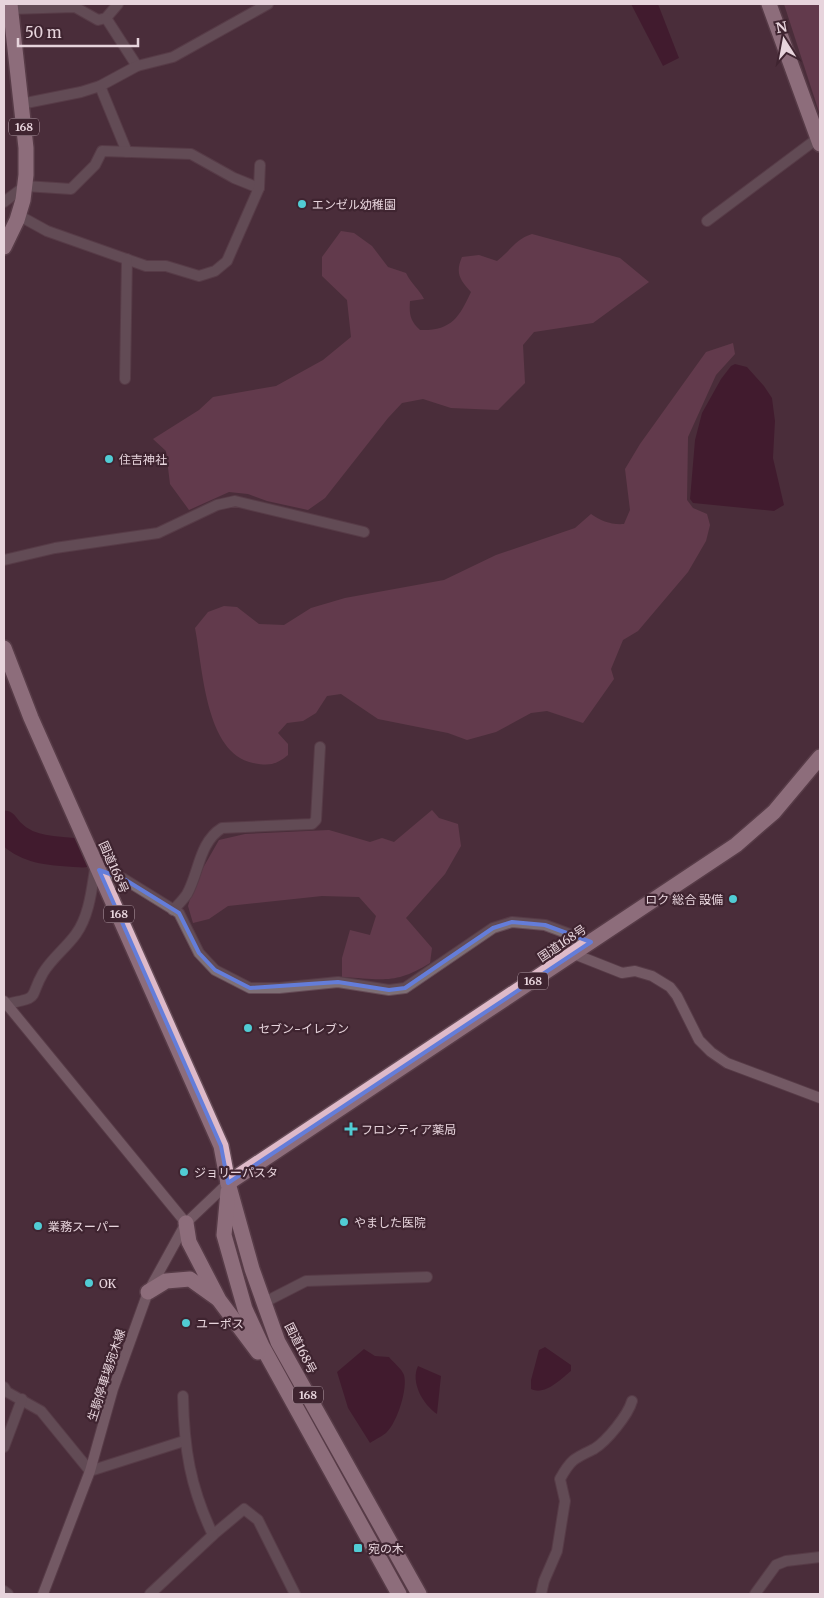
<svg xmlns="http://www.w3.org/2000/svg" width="824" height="1598" font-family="Merriweather,'Noto Sans JP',serif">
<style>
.green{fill:#7f4a62}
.water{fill:#370621}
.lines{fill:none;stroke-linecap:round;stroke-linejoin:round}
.river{stroke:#370621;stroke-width:29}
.street-casing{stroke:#664c57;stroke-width:12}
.secondary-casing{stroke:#664c57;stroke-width:12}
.highway-casing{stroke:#664c57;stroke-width:18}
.street{stroke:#7e6f75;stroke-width:10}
.secondary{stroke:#a58e97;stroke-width:10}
.highway{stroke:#debac9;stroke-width:15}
.marked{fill:none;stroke:#647dd9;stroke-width:4;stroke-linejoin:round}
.poi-dot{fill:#51ccd4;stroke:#3f2430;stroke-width:2}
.labels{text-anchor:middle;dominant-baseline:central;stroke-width:4.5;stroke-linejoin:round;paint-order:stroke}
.shield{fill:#3f2430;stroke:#b59fa8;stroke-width:1}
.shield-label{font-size:11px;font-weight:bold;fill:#e7d4dc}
.poi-label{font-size:12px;fill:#e7d4dc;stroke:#3f2430;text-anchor:start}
.street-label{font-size:12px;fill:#e7d4dc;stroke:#3f2430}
</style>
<rect width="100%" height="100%" fill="#4a2e3a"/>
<g class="green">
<polygon points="784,4 820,4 820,115"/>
<path d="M341,231l13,2 18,13 16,21 18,6c6,12 13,16 18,26l-14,2c-1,13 0,20 10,29 31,1 39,-12 51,-38 -11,-12 -16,-19 -9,-35l17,-2 18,6c14,-11 19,-22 35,-27l88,24 29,24 -56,41 -59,9 -11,13 2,38 -27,27 -47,-2 -28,-9 -21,4 -14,15 -63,80 -17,12 -41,-9 -19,-7 -19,-2 -40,18 -19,-26 -4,-33 -13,-12 46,-29 14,-13 63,-11 47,-26 28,-23 -4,-37 -25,-24v-19z"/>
<path d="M733,343l2,11 -19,21 -28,62 -1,63 6,8 14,6 3,11 -4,16 -18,31 -50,59 -15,9 -12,29 3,10 -31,44 -36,-12 -16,2 -35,19 -29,8 -19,-7 -70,-14 -37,-25 -14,2 -11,17 -13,8 -16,2 -9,10 10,11v11c-12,10 -19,11 -35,8 -48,-10 -50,-95 -58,-135l13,-16 16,-6 13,1 22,17 25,1 27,-17 34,-10 99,-18 52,-25 79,-27 16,-14c10,7 20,11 33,10l6,-14 -5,-41 15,-25 66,-92z"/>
<path d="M432,810l7,8 19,6 3,22 -16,28 -39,44 26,30 -2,15c-35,22 -49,16 -88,14v-19l8,-28 20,5 6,-19 -17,-19 -37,-1 -94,10 -19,13 -16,4 -5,-17 7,-24 24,-42 26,-6 84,-4 41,12 12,-4 12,4z"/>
</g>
<g class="water">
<polygon points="631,4 658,4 679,58 663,66"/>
<polygon points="735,364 747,367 764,386 772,398 775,421 773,458 784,505 774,511 693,503 690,499 695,440 702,413 721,379 731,366"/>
<path d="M545,1347l26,18v6c-10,8 -26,25 -40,18v-9l8,-30z"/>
<path d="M364,1349l11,7 14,1c4,5 13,12 15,18 4,14 -7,47 -17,57 -4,4 -11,7 -17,11l-22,-35 -11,-36z"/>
<path d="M418,1366l23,10 -4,38c-14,-9 -27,-32 -19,-48z"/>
</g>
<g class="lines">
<path class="river" d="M4,825c18,27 50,26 79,28"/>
<g class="street-casing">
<g id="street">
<polyline points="11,9 75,7 98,20 106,18 118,4"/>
<polyline points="106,18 137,66"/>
<polyline points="100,86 127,152"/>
<polyline points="21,104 81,92 100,86 137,66 173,57 268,4"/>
<polyline points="4,202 25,186 71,189 95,165 102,151 191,154 234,178 259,188"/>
<polyline points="18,215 47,231 146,266 166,266 199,276 215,271 227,261 259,188 260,165"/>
<polyline points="707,221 818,138"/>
<polyline points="125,379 127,259"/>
<polyline points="4,560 55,548 158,533 217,505 235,501 364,532"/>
<polyline points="99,870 124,879 179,913 199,953 215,970 250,988 279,988 338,982 389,990 405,988 493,928 512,922 545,925 591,942"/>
<path d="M173,910c5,-5 10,-10 14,-16 12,-21 12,-52 35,-66l90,-4 4,-4 4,-73"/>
<path d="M6,1004c36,-7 22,-5 37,-31 9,-15 23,-25 33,-39 14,-19 16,-48 20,-71"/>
<polyline points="263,1303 306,1281 427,1277"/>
<polyline points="4,1387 7,1392 41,1411 90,1471 184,1441"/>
<path d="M183,1396c1,52 7,91 30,139l31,-26 14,11 37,74"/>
<polyline points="4,1447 22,1399"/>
<polyline points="4,1591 8,1594"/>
<polyline points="150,1594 213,1535"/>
<path d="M541,1594l3,-13 13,-30 8,-50 -5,-22c11,-20 15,-21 34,-30 13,-8 34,-34 38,-48"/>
<polyline points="755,1594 776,1565 786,1561 820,1557"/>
</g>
</g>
<g class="secondary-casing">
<g id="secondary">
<polyline points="574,954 622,973 635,971 652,976 670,987 677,996 699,1040 711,1052 727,1063 820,1098"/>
<polyline points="4,1001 186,1223"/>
<polyline points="43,1594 90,1471 113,1389 148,1292 186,1223 228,1183"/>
</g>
</g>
<g class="highway-casing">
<g id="highway">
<polyline points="769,4 820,144"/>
<polyline points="4,247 17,220 23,200 26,175 26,148 10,4"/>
<polyline points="4,648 31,718 221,1146 228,1183 252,1269 278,1342 419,1594"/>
<polyline points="228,1183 736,845 774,812 820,757"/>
<polyline points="228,1192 224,1235 245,1309 262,1346 399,1594"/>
<polyline points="186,1223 189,1242 219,1300 258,1352"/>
<polyline points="148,1292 166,1281 190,1279 218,1299"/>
</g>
</g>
<use href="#street" class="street"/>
<use href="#secondary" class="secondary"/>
<use href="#highway" class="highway"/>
</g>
<path d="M0 0H824V1598H0ZM99,870l25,9 55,34 20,40 16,17 35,18 88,-6 51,8 16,-2 88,-60 19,-6 33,3 46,17 -363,241 -7,-37z" fill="#4a2e3a" fill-opacity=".55" fill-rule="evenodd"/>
<path class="marked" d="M99,870l25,9 55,34 20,40 16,17 35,18 88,-6 51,8 16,-2 88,-60 19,-6 33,3 46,17 -363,241 -7,-37z"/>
<g class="poi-dot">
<circle cx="302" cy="204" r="5"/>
<circle cx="109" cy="459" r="5"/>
<circle cx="733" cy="899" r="5"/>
<circle cx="248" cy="1028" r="5"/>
<path d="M348.5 1121.5h5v5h5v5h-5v5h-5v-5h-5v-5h5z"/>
<circle cx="184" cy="1172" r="5"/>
<circle cx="344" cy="1222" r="5"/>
<circle cx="38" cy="1226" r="5"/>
<circle cx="89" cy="1283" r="5"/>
<circle cx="186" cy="1323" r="5"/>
<rect x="353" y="1543" width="10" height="10" rx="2.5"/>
</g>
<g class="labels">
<g class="shield">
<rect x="9" y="118.5" width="30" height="17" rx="4"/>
<rect x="104" y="905.5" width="30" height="17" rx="4"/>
<rect x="518" y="972.5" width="30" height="17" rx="4"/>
<rect x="293" y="1386.5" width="30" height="17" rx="4"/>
</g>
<g class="shield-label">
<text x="24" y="127">168</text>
<text x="119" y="914">168</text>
<text x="533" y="981">168</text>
<text x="308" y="1395">168</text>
</g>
<g class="poi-label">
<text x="312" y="204">エンゼル幼稚園</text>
<text x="119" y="459">住吉神社</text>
<text x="723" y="899" text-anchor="end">ロク 総合 設備</text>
<text x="258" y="1028">セブン-イレブン</text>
<text x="361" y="1129">フロンティア薬局</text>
<text x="194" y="1172">ジョリーパスタ</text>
<text x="354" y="1222">やました医院</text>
<text x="48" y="1226">業務スーパー</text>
<text x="99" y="1283">OK</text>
<text x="196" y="1323">ユーポス</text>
<text x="368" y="1548">宛の木</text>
</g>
<g class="street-label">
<text transform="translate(114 867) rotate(66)">国道168号</text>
<text transform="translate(562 943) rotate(-34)">国道168号</text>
<text transform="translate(301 1348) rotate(63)">国道168号</text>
<text transform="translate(106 1375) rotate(-72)">生駒停車場宛木線</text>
</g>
</g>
<rect width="824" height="1598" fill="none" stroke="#e7d4dc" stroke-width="10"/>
<g transform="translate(784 40) rotate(349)" stroke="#3f2430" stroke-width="4" paint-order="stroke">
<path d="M0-4L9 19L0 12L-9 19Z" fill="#e7d4dc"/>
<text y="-8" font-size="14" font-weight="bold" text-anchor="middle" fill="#e7d4dc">N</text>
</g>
<path d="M18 38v8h120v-8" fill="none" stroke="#e7d4dc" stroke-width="2.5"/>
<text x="25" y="38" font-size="15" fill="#e7d4dc" stroke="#3f2430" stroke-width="4" paint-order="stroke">50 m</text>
</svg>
